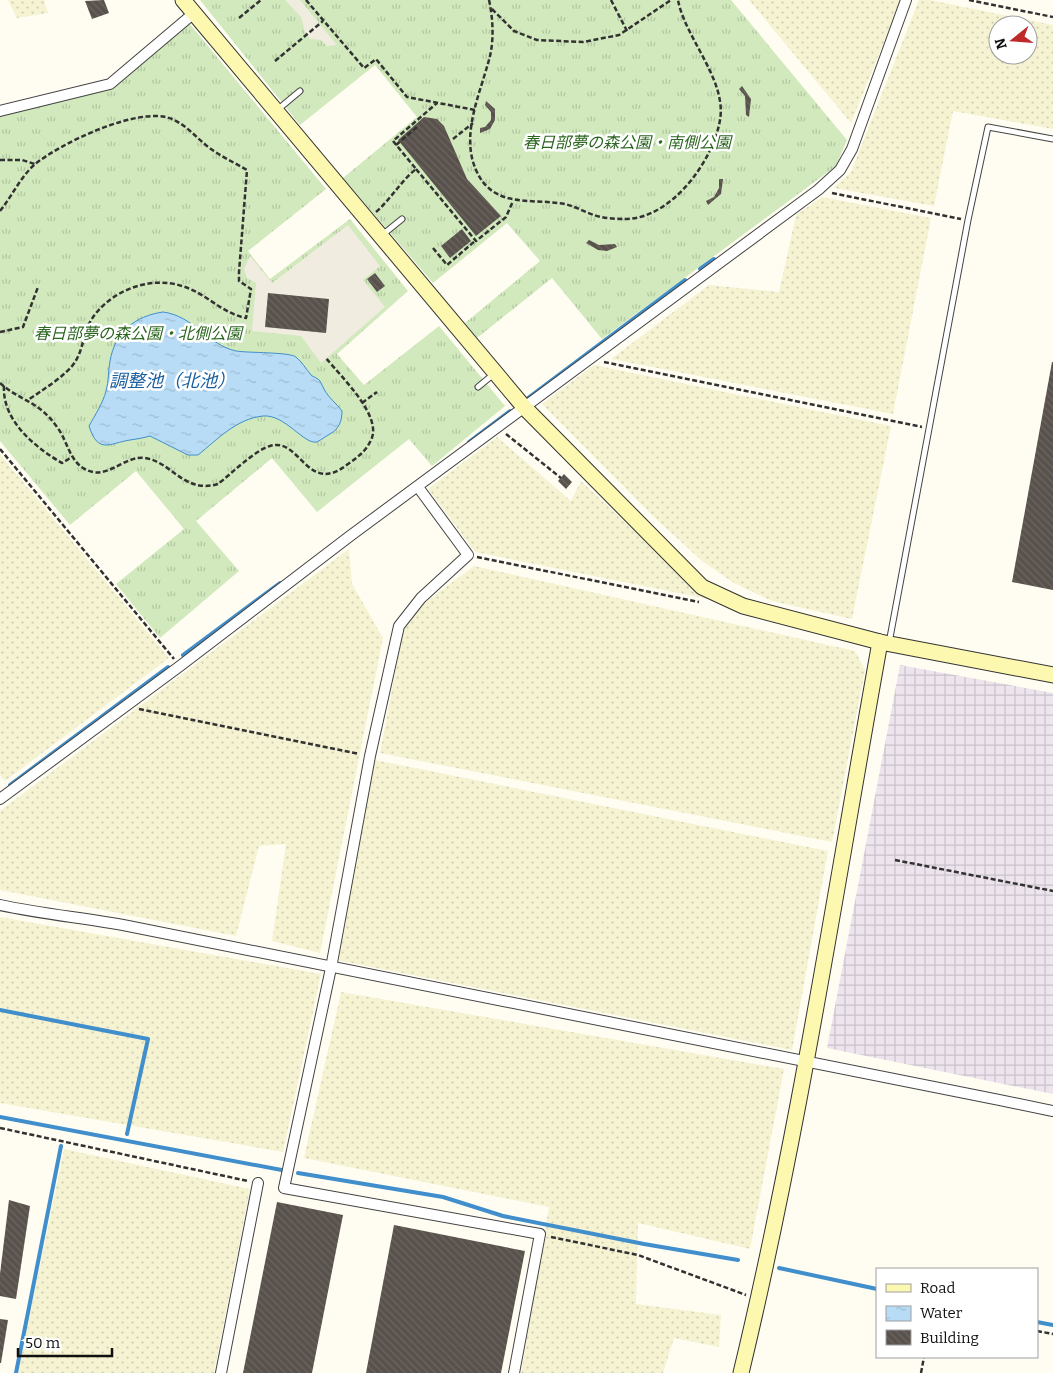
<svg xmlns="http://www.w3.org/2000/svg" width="1053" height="1373" font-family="Bitter,'Noto Sans JP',serif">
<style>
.industrial{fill:url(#industrial-grid)}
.farmland{fill:url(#farmland-dots);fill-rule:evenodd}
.grass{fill:url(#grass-tufts)}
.plaza{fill:#f0ece0}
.water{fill:url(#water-ripples);stroke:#408ecb}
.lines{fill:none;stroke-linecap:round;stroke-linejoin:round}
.stream{stroke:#408ecb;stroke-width:4}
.building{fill:url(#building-back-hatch)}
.lane-casing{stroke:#434343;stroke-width:7}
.street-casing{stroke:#434343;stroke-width:12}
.secondary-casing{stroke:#323232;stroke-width:17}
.path{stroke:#323232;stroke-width:2.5;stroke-dasharray:5 2.5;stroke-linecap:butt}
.lane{stroke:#fff;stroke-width:5}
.street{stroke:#fff;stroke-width:10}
.secondary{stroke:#fdf8af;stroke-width:15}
.labels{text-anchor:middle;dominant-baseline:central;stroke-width:5;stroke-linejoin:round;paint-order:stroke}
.park-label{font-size:16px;font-style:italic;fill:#2c6720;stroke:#fff}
.water-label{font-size:18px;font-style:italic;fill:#1a60a1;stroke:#fff}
</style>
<defs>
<pattern id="industrial-grid" width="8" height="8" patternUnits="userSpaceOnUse" patternTransform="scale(1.25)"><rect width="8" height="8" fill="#ede4ee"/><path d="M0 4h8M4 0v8" fill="none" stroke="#cac3cb"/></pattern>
<pattern id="farmland-dots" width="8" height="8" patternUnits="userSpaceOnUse" patternTransform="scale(1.25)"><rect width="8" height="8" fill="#f5f3d2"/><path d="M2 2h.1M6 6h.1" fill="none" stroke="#d1cfb3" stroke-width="1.8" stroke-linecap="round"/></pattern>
<pattern id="grass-tufts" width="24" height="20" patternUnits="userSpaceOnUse" patternTransform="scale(1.25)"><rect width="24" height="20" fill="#d1e9bc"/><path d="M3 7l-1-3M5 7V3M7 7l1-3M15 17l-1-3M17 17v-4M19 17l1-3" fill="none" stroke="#b2c7a1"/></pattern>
<pattern id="water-ripples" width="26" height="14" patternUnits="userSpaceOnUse" patternTransform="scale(1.25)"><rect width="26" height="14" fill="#b8dcf5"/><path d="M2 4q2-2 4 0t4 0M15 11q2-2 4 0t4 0" fill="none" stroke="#9dbcd1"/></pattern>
<pattern id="building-back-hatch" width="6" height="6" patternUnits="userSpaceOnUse" patternTransform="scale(1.25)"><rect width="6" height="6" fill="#58514c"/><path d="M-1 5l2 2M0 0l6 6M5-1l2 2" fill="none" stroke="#6b6561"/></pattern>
</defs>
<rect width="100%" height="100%" fill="#fffdf2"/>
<polygon class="industrial" points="900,665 1053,693 1053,1094 827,1048"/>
<g class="farmland">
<polygon points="8,0 44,0 48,13 17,18"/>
<polygon points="749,0 901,0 851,123"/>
<path d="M919,0h11l123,25v104l-100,-18 -19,95 -100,-18 17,-16zM998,25h30v30h-30z"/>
<polygon points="822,197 931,218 893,414 611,359 709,285 779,292 796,215"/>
<polygon points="594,365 891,426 852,619 772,601 734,583 702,561 653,516 542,404"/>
<polygon points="497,437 571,501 581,481 708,599 475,552 428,489"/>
<polygon points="0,454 169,658 5,781 0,775"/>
<polygon points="349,549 352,584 383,638 320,953 272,941 286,844 259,846 236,936 0,890 0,811"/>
<polygon points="474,566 855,651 865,670 832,842 380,753 403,631 422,605"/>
<polygon points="375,760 828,851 792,1050 336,960"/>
<polygon points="0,917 321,974 283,1152 0,1103"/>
<polygon points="341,992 784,1069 750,1249 638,1223 636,1304 721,1315 719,1347 674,1338 663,1373 521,1373 549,1207 304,1158"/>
<polygon points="64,1149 250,1189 214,1373 18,1373"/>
</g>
<g class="grass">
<polygon points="200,0 731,0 847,140 836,166 602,339 552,278 477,338 465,323 540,261 507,223 433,283 343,178 417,117 375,65 300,125"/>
<polygon points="189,23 326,189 248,251 270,279 350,219 408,291 337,354 364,385 439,326 505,406 432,466 409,439 317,512 272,458 196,521 239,571 160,638 116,584 184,529 136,471 70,525 0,441 0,113 111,86"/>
</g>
<g class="plaza">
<polygon points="285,0 300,0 337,45 327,46 321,40 310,39 305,32 301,17"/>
<polygon points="348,225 380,266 363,280 385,307 321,363 301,336 252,331 256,283 247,278 244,269 250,256 272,283"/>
</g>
<path class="water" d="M163,312c31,4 45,33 73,39 12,2 54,1 60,6 6,5 10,12 15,18 2,2 7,3 9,6 2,3 3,7 5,10 4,7 12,13 17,20 0,10 -3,18 -12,23 -4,2 -9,6 -13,8 -13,3 -32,-28 -54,-26 -27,3 -45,23 -65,39h-10l-38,-19c-7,2 -13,3 -20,4 -20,3 -32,15 -41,-14 6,-11 14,-23 17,-35 3,-10 2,-20 4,-30 5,-29 25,-45 53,-49z"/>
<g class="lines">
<g class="stream">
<polyline points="700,269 714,259"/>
<polyline points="528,398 685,280"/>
<polyline points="469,442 510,411"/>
<polyline points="183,655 280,583"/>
<polyline points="10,785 168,667"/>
<polyline points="0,1010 148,1039 127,1134"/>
<polyline points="0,1117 287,1171"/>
<polyline points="298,1173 443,1197 503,1216 644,1244 738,1260"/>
<polyline points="779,1268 877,1289"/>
<polyline points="1037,1322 1053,1325"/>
<polyline points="16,1373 61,1146"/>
</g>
</g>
<g class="building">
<polygon points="104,0 109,13 92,19 85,1"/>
<polygon points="742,86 751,99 749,117 746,115 745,96 739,89"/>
<polygon points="486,101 495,109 495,120 490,129 480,133 480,128 485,127 491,120 491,112 485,105"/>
<polygon points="424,117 437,119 444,126 467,179 501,216 476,236 398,140"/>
<polygon points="719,179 723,179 721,194 708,205 706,201 714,197 719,188"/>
<polygon points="462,229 471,241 450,258 441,246"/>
<polygon points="589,240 599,245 615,244 617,247 607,251 598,250 586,243"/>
<polygon points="375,273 385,286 377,292 367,279"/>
<polygon points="268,293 329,299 326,333 265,327"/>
<polygon points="1052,362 1053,362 1053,590 1012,582"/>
<polygon points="564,474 572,482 566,489 558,481"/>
<polygon points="9,1200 30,1206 16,1299 0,1296 0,1274"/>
<polygon points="277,1202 343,1215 312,1373 243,1373"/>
<polygon points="394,1225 525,1251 501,1373 366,1373"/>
<polygon points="0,1319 8,1320 1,1363 0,1363"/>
</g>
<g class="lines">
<g class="lane-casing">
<g id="lane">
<polyline points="276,111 300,91"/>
<polyline points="381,236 402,219"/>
<polyline points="478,387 495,373"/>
<polyline points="889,643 968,220 988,127 1053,139"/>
</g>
</g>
<g class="street-casing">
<g id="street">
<polyline points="0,111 110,84 194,13"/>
<polyline points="418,487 468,555 421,598 399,626 370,756 331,968 284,1188 540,1234 514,1373"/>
<polyline points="0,799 180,666 350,536 818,190 840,170 852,149 906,0"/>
<path d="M0,905c42,9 85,13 128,21 308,64 617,122 925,185"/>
<polyline points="221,1373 258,1183"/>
</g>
</g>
<g class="secondary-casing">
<g id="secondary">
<polyline points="183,0 524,407 702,587 743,606 880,642 1053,675"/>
<path d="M741,1373c58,-241 95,-487 139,-731"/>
</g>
</g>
<g class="path">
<polyline points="306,0 364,68 376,59 407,97 475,110"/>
<path d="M489,0c4,18 5,39 1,56 -9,36 -30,78 -14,114 16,37 51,29 82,33 13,1 24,8 36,12 8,3 21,4 30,4 46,1 89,-57 96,-99 7,-40 -35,-82 -42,-120"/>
<polyline points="611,0 627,31"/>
<polyline points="969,0 1053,17"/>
<polyline points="492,9 514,31 537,40 583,42 619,35 671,0"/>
<polyline points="239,18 261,0"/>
<polyline points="275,61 323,21"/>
<polyline points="453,139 473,123"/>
<polyline points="396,145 417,127"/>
<polyline points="0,160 22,160 35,164"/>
<polyline points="416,169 476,241 506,217 513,201"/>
<polyline points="832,193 961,219"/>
<path d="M0,211c12,-15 20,-33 34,-46 25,-21 105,-60 138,-46 16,7 25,20 39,30 11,8 24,14 36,21l-8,102v9l12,8 -5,29c-25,-5 -40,-25 -64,-32 -33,-11 -75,6 -92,36 -7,13 -7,28 -15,40 -8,13 -34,29 -47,38"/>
<path d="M376,212c15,-13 24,-30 40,-43l-23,-28 44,-38"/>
<polyline points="433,248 447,265 475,241"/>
<polyline points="0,332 23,327 38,287"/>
<polyline points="604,362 922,427"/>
<path d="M0,383c20,18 39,18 57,44 10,13 12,32 26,41 23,15 40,-13 62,-10 27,4 39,36 73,26 13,-10 37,-34 52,-38 30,-10 37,51 78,18 10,-7 18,-13 23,-24 12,-24 -30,-63 -45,-82"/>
<path d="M4,386c-2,35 32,62 58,77l10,-6"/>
<polyline points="362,403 377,392"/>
<polyline points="506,434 561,478"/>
<polyline points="0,449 174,659"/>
<polyline points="477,557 699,602"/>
<polyline points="139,709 359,754"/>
<polyline points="895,860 1053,891"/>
<polyline points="0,1128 248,1181"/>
<polyline points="551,1237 638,1255 746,1295"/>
<polyline points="1037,1331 1053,1334"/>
<polyline points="921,1373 924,1357"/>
</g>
<use href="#lane" class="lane"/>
<use href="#street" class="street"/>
<use href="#secondary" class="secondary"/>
</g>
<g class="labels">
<g class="park-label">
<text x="627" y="142">春日部夢の森公園・南側公園</text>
<text x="138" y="333">春日部夢の森公園・北側公園</text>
</g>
<g class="water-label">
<text x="172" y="381">調整池（北池）</text>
</g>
</g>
<rect x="876" y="1268" width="162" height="90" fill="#ffffff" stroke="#9f9f9f"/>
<rect x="886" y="1284" width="25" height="8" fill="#fdf8af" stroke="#9f9f9f"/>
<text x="920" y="1293" font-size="15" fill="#101010">Road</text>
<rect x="886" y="1306" width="25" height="15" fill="url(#water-ripples)" stroke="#9f9f9f"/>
<text x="920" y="1318" font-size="15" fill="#101010">Water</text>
<rect x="886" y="1330" width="25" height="15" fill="url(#building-back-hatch)" stroke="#9f9f9f"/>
<text x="920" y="1343" font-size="15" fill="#101010">Building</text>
<g transform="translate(1013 40) rotate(253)"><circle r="24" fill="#ffffff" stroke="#9f9f9f"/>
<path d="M0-4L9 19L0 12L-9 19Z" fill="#be2929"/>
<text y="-8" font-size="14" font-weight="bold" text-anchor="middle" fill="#101010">N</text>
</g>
<path d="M18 1348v8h94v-8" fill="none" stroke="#101010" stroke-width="2.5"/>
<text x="25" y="1348" font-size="15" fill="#101010" stroke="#ffffff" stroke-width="4" paint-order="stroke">50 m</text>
</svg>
